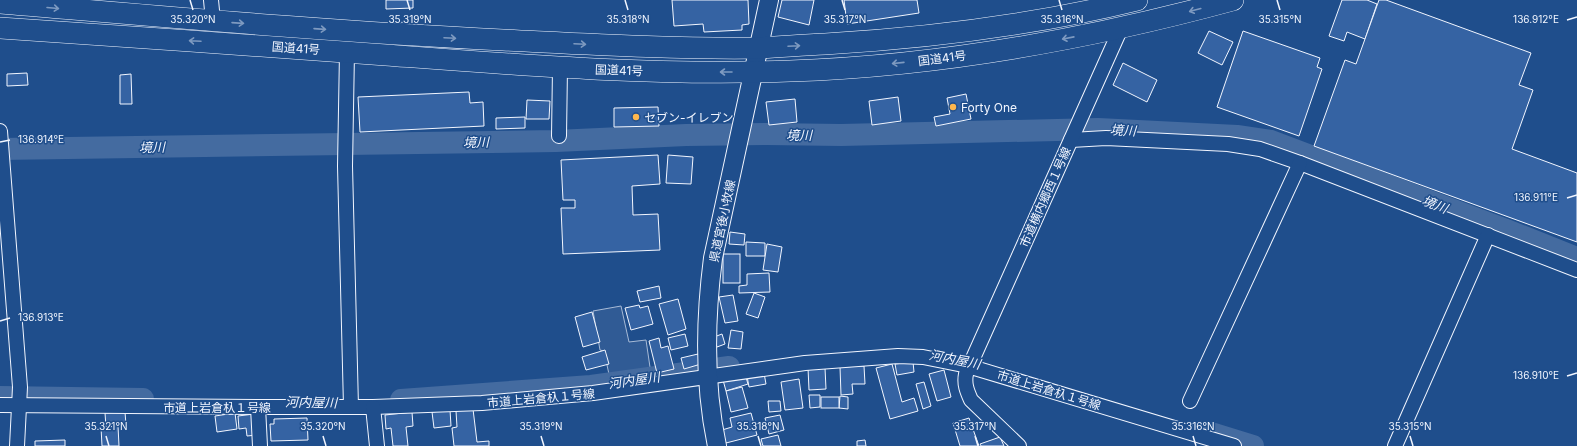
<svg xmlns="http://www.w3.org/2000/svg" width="1577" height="446" font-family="Inter,'Noto Sans JP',sans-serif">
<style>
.green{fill:#305b95;stroke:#a8bbd7}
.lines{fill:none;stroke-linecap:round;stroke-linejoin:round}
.river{stroke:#446ba0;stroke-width:22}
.building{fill:#3563a3;stroke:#f2f6ff}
.minor-casing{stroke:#f2f6ff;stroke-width:16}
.major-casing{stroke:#f2f6ff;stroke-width:20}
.highway-casing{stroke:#f2f6ff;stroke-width:22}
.minor{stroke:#1f4e8c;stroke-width:14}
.major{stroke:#1f4e8c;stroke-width:18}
.highway{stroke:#1f4e8c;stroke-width:21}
.oneway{stroke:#7e9ac0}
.ticks{fill:none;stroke:#f2f6ff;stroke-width:1.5}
.poi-dot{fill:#ffb74d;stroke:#1f4e8c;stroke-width:1.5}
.labels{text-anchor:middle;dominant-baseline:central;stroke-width:3;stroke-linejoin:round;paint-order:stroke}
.street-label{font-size:12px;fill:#f2f6ff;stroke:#1f4e8c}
.poi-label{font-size:12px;fill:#f2f6ff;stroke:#1f4e8c;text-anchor:start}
.water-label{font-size:13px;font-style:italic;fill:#f2f6ff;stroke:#1f4e8c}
.ticks-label{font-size:10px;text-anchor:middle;fill:#f2f6ff;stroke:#1f4e8c;stroke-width:3;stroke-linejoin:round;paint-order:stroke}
</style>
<rect width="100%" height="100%" fill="#1f4e8c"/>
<polygon class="green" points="621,306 629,342 646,340 651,374 610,379 604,351 600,350 593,311"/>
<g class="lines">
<g class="river">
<polyline points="0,149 556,141 686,135 767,134 841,135 1098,129 1237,136 1271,141 1509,231 1577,258"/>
<polyline points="0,397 143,399"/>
<polyline points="401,400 591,386 729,367"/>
<polyline points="1211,433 1253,446"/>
</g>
</g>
<g class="building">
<polygon points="386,0 413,0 413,8 386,9"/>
<polygon points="672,0 748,0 749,24 742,25 742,30 704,32 703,24 674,26"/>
<polygon points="782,0 814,0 809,25 778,17"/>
<polygon points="844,0 917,0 919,13 847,24"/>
<polygon points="1342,0 1367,0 1377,4 1365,39 1347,32 1344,41 1329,36"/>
<polygon points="1379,0 1386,0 1531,53 1519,85 1533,90 1512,149 1577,173 1577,242 1314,146 1345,60 1356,64"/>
<polygon points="1209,31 1233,42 1222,65 1198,53"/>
<polygon points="1243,31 1320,58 1317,67 1322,69 1299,136 1217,107"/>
<polygon points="1123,63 1157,80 1147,102 1113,85"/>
<polygon points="27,73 28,85 7,86 7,74"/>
<polygon points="131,74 132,104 120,104 120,75"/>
<polygon points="469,92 470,103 483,102 484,126 360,132 358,97"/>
<polygon points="966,94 971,119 936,126 934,117 950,114 947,98"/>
<polygon points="898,97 901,121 872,125 869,101"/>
<polygon points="795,99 797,122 769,125 766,102"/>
<polygon points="527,100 550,101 549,119 526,119"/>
<polygon points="658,107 659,126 614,127 614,108"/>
<polygon points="525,117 525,128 496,129 496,118"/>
<polygon points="658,155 660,184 632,186 633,215 658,214 660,250 563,254 561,208 575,208 575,200 563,200 561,160"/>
<polygon points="668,155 693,157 691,184 666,183"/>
<polygon points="730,232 745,234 744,245 729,244"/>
<polygon points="746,242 765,243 765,256 746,256"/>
<polygon points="767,244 782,247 778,272 763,270"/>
<rect x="723" y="254" width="17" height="29"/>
<polygon points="769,273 770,292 739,293 739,286 747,285 747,274"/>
<polygon points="659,286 661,298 640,302 637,291"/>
<polygon points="754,293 765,297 758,318 746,314"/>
<polygon points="733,295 738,321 725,323 719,297"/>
<polygon points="678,299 686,329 668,335 659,304"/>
<polygon points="639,305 640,308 648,306 653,324 631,330 625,308"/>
<polygon points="592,312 600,342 583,347 575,317"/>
<polygon points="731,330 743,332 741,349 728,348"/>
<polygon points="685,334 688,346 671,350 668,338"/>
<polygon points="722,334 725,344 717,347 714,337"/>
<polygon points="659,338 661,348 668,346 674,369 657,373 649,341"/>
<polygon points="605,350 609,364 586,370 582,357"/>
<polygon points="698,354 701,364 684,369 681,358"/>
<polygon points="913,362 914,372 897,375 895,364"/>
<polygon points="892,364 902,402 914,398 918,411 890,419 876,368"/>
<polygon points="864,366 865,384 852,384 853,394 841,395 840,367"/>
<polygon points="808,368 825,368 826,389 809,390"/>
<polygon points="944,370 951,397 937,401 929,374"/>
<polygon points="764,373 766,384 749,387 747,376"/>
<polygon points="745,374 748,384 726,391 723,380"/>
<polygon points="799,379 803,408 785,410 781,382"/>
<polygon points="924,382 931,406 923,409 916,384"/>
<polygon points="742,387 748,408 731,412 726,391"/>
<polygon points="809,395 820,395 820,407 810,408"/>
<polygon points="840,396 848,397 848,409 839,408"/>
<rect x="821" y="397" width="18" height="11"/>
<polygon points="768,401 780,401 781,411 769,412"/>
<polygon points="473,409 477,442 489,441 489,446 454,446 452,428 457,427 456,411"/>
<polygon points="450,410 451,426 434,428 432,412"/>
<polygon points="125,412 126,425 106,427 105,413"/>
<polygon points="412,412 413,426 406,427 408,446 393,446 391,428 386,429 385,415"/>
<polygon points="235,413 237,429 217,432 215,416"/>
<polygon points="751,413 757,435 726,443 722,430 732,427 730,418"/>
<polygon points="254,414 257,435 247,436 246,428 239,429 238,416"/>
<polygon points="780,415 784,430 769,434 765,418"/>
<polygon points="307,418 308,440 271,441 270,424 274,424 274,419"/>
<polygon points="969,418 979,446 960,446 953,423"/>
<polygon points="118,426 119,446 102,446 101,427"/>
<polygon points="778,435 781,446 763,446 761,439"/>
<polygon points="1000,437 1004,446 981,446 980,444"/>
<polygon points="65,440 65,446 35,446 35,441"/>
<polygon points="865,440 866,446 857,446 857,441"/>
</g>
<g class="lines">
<g class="minor-casing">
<g id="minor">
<polyline points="211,0 213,21"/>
<polyline points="347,52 345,166 351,407"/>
<polyline points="0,131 20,387 17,446"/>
<polyline points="559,136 560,68"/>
<polyline points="1071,140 1106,138 1228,144 1260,149 1300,163 1577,270"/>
<polyline points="1190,401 1300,163"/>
<polyline points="0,405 258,407 373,407 482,403 593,393 805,363 898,356 923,357 968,366 1234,446"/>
<polyline points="258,407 260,446"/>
<polyline points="373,407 377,446"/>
<path d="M1019,446l-48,-46c-4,-9 -7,-16 -5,-26l155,-346"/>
<polyline points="1395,446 1488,235"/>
</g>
</g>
<g class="major-casing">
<path id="major" d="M717,446c-13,-61 -12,-126 -4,-188l56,-258"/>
</g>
<g class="highway-casing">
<g id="highway">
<path d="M0,3c168,14 335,29 503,37 84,4 169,9 253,8 23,-1 46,-3 69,-4 104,-6 209,-19 312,-44"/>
<path d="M0,28c129,9 257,17 386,27 134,10 269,21 404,16 150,-5 299,-32 443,-71"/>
</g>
</g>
<use href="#minor" class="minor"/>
<use href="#major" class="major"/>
<use href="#highway" class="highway"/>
</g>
<defs><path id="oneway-shaft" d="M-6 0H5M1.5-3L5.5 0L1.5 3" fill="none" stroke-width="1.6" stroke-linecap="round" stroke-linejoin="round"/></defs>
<g class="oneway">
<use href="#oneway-shaft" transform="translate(53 8) rotate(5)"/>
<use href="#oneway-shaft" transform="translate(1195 10) rotate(165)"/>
<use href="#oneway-shaft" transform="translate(238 23) rotate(4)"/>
<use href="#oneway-shaft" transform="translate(320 29) rotate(4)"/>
<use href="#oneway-shaft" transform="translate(450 38) rotate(3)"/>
<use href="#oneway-shaft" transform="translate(1068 38) rotate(169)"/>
<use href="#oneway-shaft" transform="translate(195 41) rotate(-177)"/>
<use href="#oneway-shaft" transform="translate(580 44) rotate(3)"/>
<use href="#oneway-shaft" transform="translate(794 46) rotate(-3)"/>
<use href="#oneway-shaft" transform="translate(898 63) rotate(174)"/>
<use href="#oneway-shaft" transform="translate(726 72) rotate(180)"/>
</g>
<path class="ticks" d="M190,0l3,10M407,0l3,10M625,0l3,10M842,0l3,10M1059,0l3,10M1277,0l3,10M1567,20l10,-3M0,142l10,-2M1567,198l10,-3M0,321l10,-3M1567,376l10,-3M106,436l3,10M323,436l3,10M541,436l3,10M758,436l3,10M975,436l3,10M1193,436l3,10M1410,436l3,10"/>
<g class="poi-dot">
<circle cx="953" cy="107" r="4"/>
<circle cx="636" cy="117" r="4"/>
</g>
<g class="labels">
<g class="street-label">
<text transform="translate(296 48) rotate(4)">国道41号</text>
<text transform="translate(942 58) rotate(-7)">国道41号</text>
<text transform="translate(619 70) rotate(2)">国道41号</text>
<text transform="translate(1045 197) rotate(-66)">市道横内郷西１号線</text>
<text transform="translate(722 221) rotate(-78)">県道宮後小牧線</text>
<text transform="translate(1049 390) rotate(17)">市道上岩倉杁１号線</text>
<text transform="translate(541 398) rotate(-5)">市道上岩倉杁１号線</text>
<text x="217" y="407">市道上岩倉杁１号線</text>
</g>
<g class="poi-label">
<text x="961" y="107">Forty One</text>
<text x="644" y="117">セブン-イレブン</text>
</g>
<g class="water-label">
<text transform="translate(1123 130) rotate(3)">境川</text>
<text x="799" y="135">境川</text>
<text transform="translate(476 142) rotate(-1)">境川</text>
<text transform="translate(152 147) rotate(-1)">境川</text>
<text transform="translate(1435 204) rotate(21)">境川</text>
<text transform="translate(955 359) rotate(11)">河内屋川</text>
<text transform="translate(634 380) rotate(-8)">河内屋川</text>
<text transform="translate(311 402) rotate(1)">河内屋川</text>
</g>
</g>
<g class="ticks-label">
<text x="1536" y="23">136.912°E</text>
<text x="193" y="23">35.320°N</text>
<text x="410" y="23">35.319°N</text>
<text x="628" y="23">35.318°N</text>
<text x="845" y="23">35.317°N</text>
<text x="1062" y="23">35.316°N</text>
<text x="1280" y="23">35.315°N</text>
<text x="41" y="143">136.914°E</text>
<text x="1536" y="201">136.911°E</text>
<text x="41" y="321">136.913°E</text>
<text x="1536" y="379">136.910°E</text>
<text x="106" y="430">35.321°N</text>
<text x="323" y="430">35.320°N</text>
<text x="541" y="430">35.319°N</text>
<text x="758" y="430">35.318°N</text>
<text x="975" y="430">35.317°N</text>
<text x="1193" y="430">35.316°N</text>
<text x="1410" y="430">35.315°N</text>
</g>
</svg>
